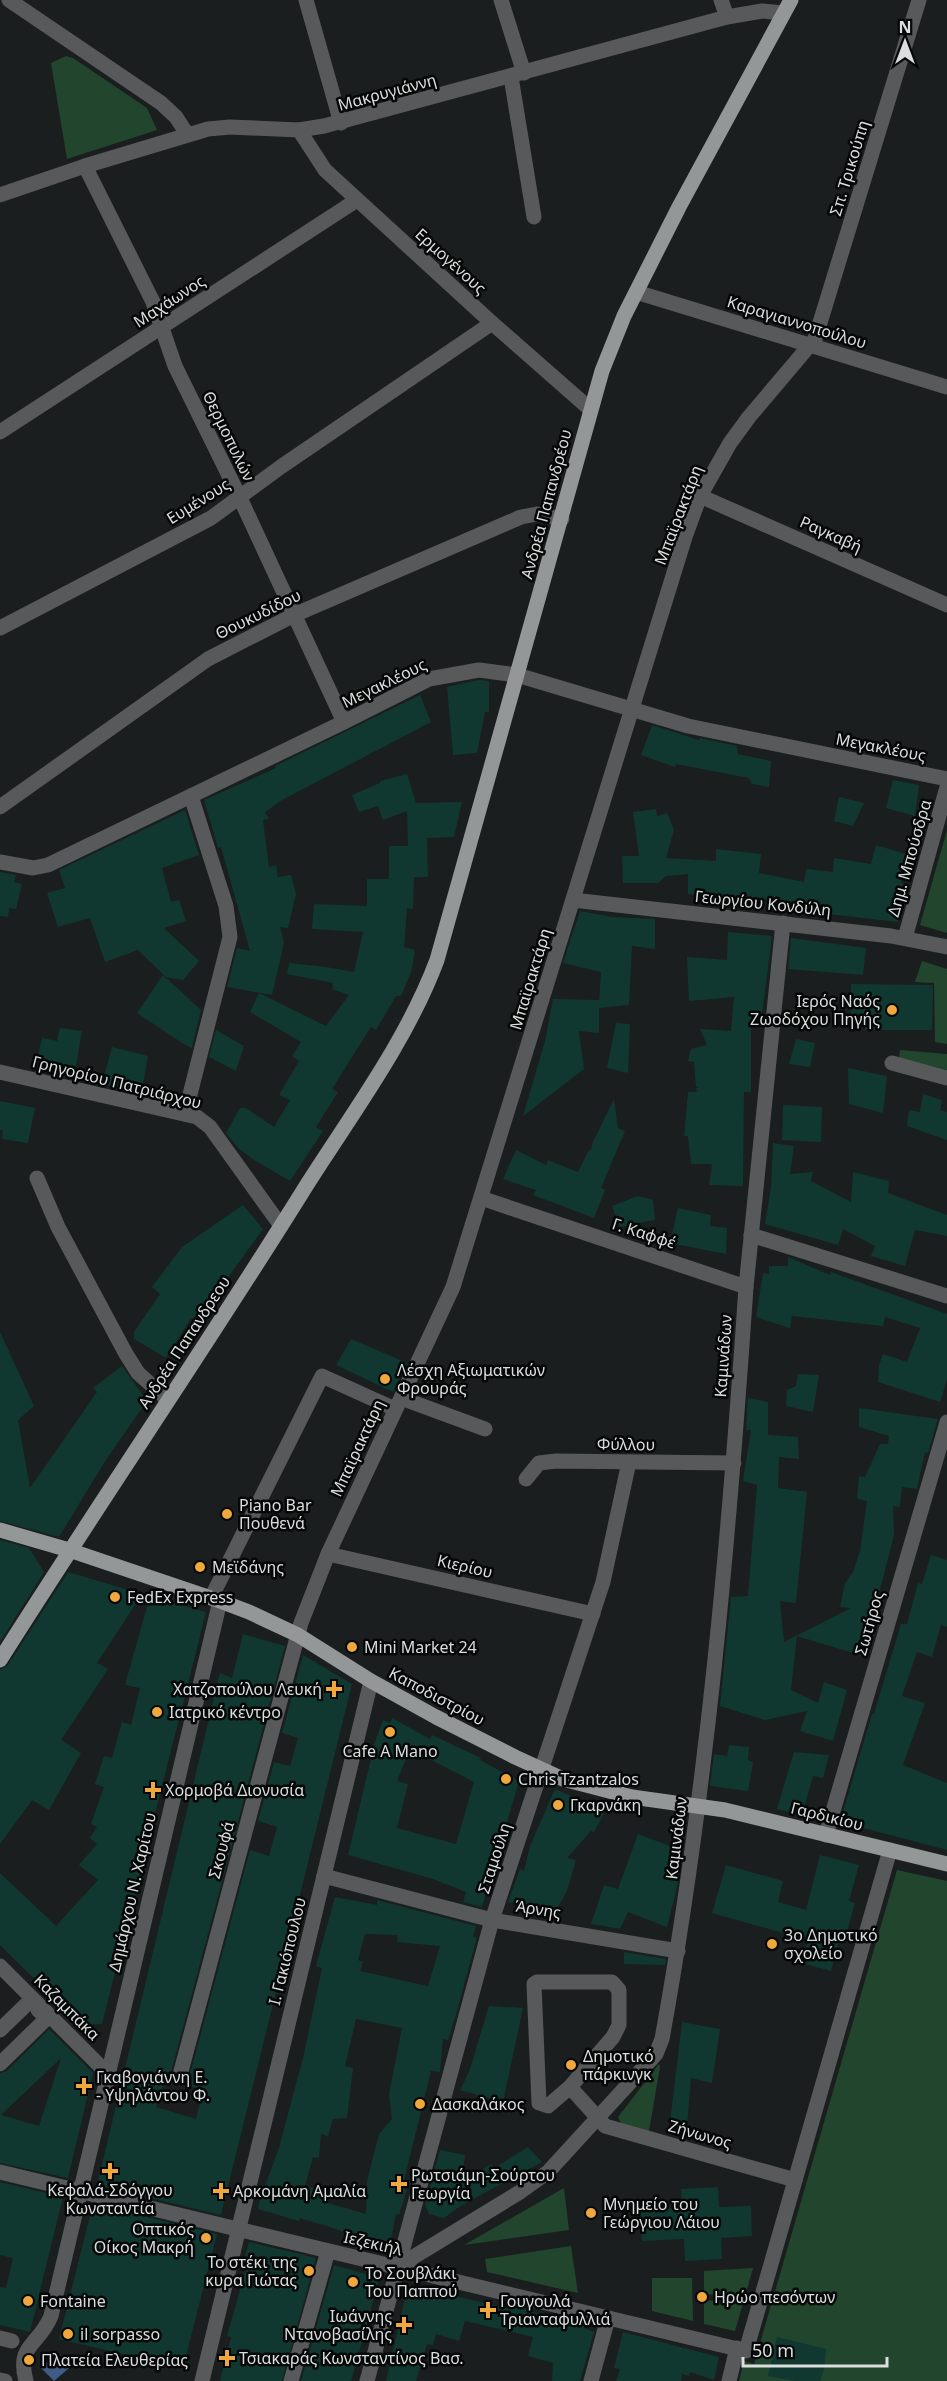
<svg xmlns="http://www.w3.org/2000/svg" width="947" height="2381" font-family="'Noto Sans',sans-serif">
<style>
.green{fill:#22452d}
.water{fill:#405b85}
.building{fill:#103831;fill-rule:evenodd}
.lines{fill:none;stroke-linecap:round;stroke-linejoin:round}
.minor{stroke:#58595a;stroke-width:15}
.major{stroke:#939798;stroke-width:15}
.poi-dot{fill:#efa73e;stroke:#060808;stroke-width:2}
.labels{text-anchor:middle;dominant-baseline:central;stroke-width:5;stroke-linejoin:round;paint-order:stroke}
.street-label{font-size:16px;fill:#dbdede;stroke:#060808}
.poi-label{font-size:16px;fill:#dbdede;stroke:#060808;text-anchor:start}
</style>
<rect width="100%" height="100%" fill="#1a1e1e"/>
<g class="green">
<polygon points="66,56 73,58 147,108 157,130 67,159 51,63"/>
<polygon points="947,830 947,933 920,925"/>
<polygon points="922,961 947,969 947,1044 935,1042 934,983 915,982"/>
<polygon points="900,1050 947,1054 947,1070 899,1058"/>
<polygon points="897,1870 947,1881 947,2381 739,2381 744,2361 754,2364"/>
<polygon points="659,2064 660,2067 649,2131 621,2124 618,2117"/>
<polygon points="564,2188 569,2230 464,2245"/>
<polygon points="571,2246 578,2293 487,2272 485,2259"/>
<polygon points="753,2268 745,2297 704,2294 704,2271"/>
<polygon points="652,2278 692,2278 693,2321 652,2311"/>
<polygon points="704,2300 743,2303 735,2331 704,2324"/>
</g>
<polygon class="water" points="55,2354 69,2368 54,2381 41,2368"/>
<g class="building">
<polygon points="479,680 489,681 489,712 485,712 477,753 453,755 447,687"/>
<polygon points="420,695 431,722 282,800 265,812 269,819 263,820 269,867 276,865 278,877 291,875 296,894 288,928 280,927 284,943 272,995 227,987 237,948 250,951 221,847 218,848 204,800 276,768 275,766"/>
<polygon points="652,725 699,740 700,738 737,746 738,754 771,761 769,787 752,784 749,778 676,764 675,767 641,755"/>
<polygon points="407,774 416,803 462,802 454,837 427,838 428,877 414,877 413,909 407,908 404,947 415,950 411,972 401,996 396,996 376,1030 371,1027 332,1089 338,1092 316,1127 323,1131 290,1181 254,1160 238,1148 226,1133 240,1108 246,1108 274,1127 290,1100 279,1095 299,1061 292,1056 301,1042 250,1012 259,993 326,1026 349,995 332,989 333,983 287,974 289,963 326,967 354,972 363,932 312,929 314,904 367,906 367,879 389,879 389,846 408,846 407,811 383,820 378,806 359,812 352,795 380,783 380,781"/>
<polygon points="893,780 919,785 915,816 886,808"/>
<polygon points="839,797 864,803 853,826 834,821"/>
<polygon points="656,809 657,816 667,813 674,830 666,858 716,861 716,849 761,854 759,873 804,882 806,869 833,872 834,858 871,864 876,845 909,855 901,883 908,885 898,922 802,911 802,907 763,899 732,898 688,894 688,874 666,876 658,883 623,883 622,856 639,856 633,812"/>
<polygon points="185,810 199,855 162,868 171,902 179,900 186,921 164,928 199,961 183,980 166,977 138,950 105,962 90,918 58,927 47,893 65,888 59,870"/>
<polygon points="0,872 16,875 14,882 22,884 16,909 9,908 8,917 0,916"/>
<polygon points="580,911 613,917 655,919 655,949 632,946 629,1005 599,1008 599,1033 579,1031 584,1069 523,1116 545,1041 553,999 599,1000 599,1003 601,972 563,963"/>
<polygon points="728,932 772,936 762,1015 751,1014 751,1092 744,1092 743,1186 709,1185 712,1164 691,1164 688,1136 684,1136 688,1092 697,1092 696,1088 699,1087 696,1087 694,1062 688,1061 691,1049 707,1045 700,1029 731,1031 734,997 689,1001 687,957 727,960"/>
<polygon points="791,938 866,948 863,975 788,969"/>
<polygon points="163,975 201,1010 192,1048 182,1043 137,1013"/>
<polygon points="851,984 933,985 932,1030 865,1030 865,1024 851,1024"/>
<polygon points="616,1023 630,1024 628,1073 607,1068"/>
<polygon points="60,1028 82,1031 76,1066 55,1063 54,1070 36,1067 42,1038 57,1041"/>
<polygon points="216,1030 244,1046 236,1071 209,1057"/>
<polygon points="796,1039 815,1043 810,1067 789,1064"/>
<polygon points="112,1047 148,1056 141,1094 102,1084"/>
<polygon points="848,1068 887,1076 883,1113 849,1104"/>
<polygon points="923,1094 942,1100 940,1110 947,1112 947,1140 907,1126 909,1110 920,1112"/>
<polygon points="614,1099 618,1128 625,1131 601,1188 605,1190 594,1218 533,1195 536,1190 503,1179 516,1150 546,1165 548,1160 578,1172 589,1150 591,1150 593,1142"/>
<polygon points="0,1101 35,1108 28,1143 2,1139 3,1130 0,1130"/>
<polygon points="783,1105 822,1107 821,1142 782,1140"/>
<polygon points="773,1143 794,1146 790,1174 813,1172 811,1181 851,1202 853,1172 889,1181 888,1193 947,1215 947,1236 915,1230 905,1266 871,1256 875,1246 843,1229 838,1245 765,1224 771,1187"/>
<polygon points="638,1196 653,1200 655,1220 620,1227 612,1206"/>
<polygon points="243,1205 263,1229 196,1322 191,1318 166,1358 134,1339 134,1332 160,1294 152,1287 182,1247"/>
<polygon points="678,1208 711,1215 710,1226 727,1228 726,1254 670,1243"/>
<polygon points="788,1257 830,1275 831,1272 947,1314 947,1380 940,1402 878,1382 879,1365 883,1354 907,1362 920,1328 885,1317 883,1326 792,1316 790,1328 756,1317 763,1273 769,1274 769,1266 788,1266"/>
<polygon points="0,1332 34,1406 18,1420 30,1488 97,1392 93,1388 122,1366 147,1401 107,1458 59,1537 0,1521"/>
<polygon points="351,1339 407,1363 393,1392 336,1365"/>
<polygon points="798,1374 819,1375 813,1412 786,1406 787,1390 796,1386"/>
<polygon points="748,1398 768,1402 768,1435 798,1437 799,1459 779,1457 778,1488 807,1492 796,1603 780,1601 784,1642 851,1608 840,1607 845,1583 853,1572 860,1551 867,1501 857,1499 859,1476 865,1477 880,1444 888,1444 889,1436 859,1427 859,1408 938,1419 928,1453 925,1452 917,1489 902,1487 900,1507 893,1506 894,1535 863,1656 797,1636 791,1690 818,1703 824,1682 847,1690 833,1741 800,1731 807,1711 765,1720 720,1706 731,1597 748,1596 757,1485 743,1481 751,1430 746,1430"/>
<polygon points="0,1540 29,1548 44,1572 0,1642"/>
<polygon points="931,1555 947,1560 947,1627 941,1625 932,1657 917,1652 902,1696 925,1703 903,1765 947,1783 947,1850 840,1822 872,1714 874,1714 901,1624 907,1624 918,1583 922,1584"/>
<polygon points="68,1572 142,1594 97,1663 108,1669 61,1740 81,1753 49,1810 32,1800 0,1844 0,1670 8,1665"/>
<polygon points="150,1596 206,1612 102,2024 73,2025 61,2013 65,2009 0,1945 0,1873 56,1926 98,1880 79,1865 97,1844 90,1838 97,1827 91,1824 104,1787 95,1784 104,1756 112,1758 122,1722 131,1725 140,1688 125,1685"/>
<polygon points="243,1634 285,1646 171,2072 173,2081 165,2079 156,2107 196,2119 203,2090 183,2084 189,2078 250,1850 269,1856 277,1827 258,1821 274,1762 290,1766 298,1738 282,1733 303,1655 352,1684 221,2215 97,2185 220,1673 232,1678"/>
<path d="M392,1718l38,21 2,-4 49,23 -1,2 39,21 -37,126 -19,-5 3,-10 -33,-13 -85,-24 27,-113 8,-22 7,3zM410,1749l64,33 -18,62 -59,-16 11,-44 -11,-3z"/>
<polygon points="729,1745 749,1747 748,1760 753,1762 748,1791 710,1786 714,1754 727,1756"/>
<polygon points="794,1752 829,1755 823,1778 813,1776 802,1815 777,1809"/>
<polygon points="555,1789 605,1811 594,1832 591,1831 567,1858 576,1860 567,1891 554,1914 508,1902 520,1869 524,1871 530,1846"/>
<polygon points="638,1834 678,1849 676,1856 681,1857 676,1891 667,1927 628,1912 620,1929 591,1924 604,1885 618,1889"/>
<polygon points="820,1855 859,1865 849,1901 855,1903 847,1932 842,1930 831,1971 802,1963 808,1940 712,1913 726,1865 783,1881 778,1902 806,1910"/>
<path d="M335,1897l42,8v-5l99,26 -3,11 4,1 -1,3 -19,70 -9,29 -5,-1 -3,33 -9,-1 -29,117 5,2 -8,25 -3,-1 -6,31 -28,-5 -29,-12 -33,-10 -1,3 -41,-12 4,-24 3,1 14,-38 24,-90 19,-90 -6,-2zM365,1934l33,1 -1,7 43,4 -12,40 -68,-15 3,-9 -5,-2zM356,2019l46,9 -13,66 3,25 -13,15 -12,47 -1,33 -38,-11 4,-11 -27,-6 8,-29 6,1 2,-24 7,2 5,-17 14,-1 6,-50 -8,-2z"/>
<polygon points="624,1952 666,1959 665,1965 624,1964"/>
<polygon points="489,2006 523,2008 503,2102 460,2090 469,2072"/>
<polygon points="682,2022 720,2029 712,2083 691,2078 687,2126 670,2123"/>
<path d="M49,2029l44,44 -25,105 -68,-15v-90l7,-2zM61,2058l-22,68 -38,-11z"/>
<polygon points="528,2147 542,2162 460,2206 444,2218 429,2214 425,2205 440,2150 465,2155 462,2181 492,2164 494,2168"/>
<polygon points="0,2182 63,2197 30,2332 0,2325 0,2287 6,2288 13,2258 0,2255"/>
<polygon points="718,2187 719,2207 751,2206 752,2236 721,2238 722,2259 685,2261 684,2239 642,2241 640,2210 682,2208 681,2189"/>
<polygon points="93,2204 217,2234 183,2368 59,2339"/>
<polygon points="249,2242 316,2258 282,2381 220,2381 231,2337 227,2336 246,2269 242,2268"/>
<polygon points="334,2265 379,2278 359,2353 351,2381 301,2381"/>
<polygon points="408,2285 510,2309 511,2305 565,2322 566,2318 586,2323 584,2328 594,2332 580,2381 552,2381 553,2363 528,2356 533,2337 465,2321 459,2341 436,2334 433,2345 427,2344 416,2381 386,2381"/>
<polygon points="623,2332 719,2357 714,2380 690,2372 689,2376 682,2374 681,2381 616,2381 620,2369 614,2368"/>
<polygon points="777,2337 826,2349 824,2369 820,2381 794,2381 768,2376"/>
</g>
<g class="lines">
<g class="minor">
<polyline points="9,0 161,103 176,117 187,134"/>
<polyline points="306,0 341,123"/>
<polyline points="501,0 524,73"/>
<polyline points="721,0 727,17"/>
<polyline points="511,77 534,217"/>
<polyline points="299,130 325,170 492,323 590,409"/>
<polyline points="85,166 153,302 175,366 240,498 344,722"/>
<polyline points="0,195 85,166 208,129 230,127 299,130 324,126 727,17 762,11 783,13"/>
<polyline points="636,292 947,387"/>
<polyline points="0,432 357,200"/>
<polyline points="700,496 947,605"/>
<polyline points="0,628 211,518 282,466 492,323"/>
<polyline points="0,807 208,659 294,615 521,517 537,514 562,519"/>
<polyline points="0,862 33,868 48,865 344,722 429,679 479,670 517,675 688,726 947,779"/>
<polyline points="573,900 891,936 947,947"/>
<polyline points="905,938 947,787"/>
<polyline points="892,1063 947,1078"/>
<polyline points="0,1072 197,1117 210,1127 281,1226"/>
<polyline points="185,1114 230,937 226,906 191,796"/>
<polyline points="37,1178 58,1227 126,1354 138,1373 168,1400"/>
<polyline points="481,1198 746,1287 783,923"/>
<polyline points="751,1235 947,1296"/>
<polyline points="401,1398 485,1429"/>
<polyline points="526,1479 539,1463 556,1461 734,1463"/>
<polyline points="328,1554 593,1614"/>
<polyline points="211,1598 322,1376 395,1409"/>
<polyline points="826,1835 947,1422"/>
<polyline points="324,1876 492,1920 678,1951"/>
<polyline points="0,1966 108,2074"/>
<polyline points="0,2030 32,1999"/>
<polyline points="0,2064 47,2018 38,2010"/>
<polyline points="180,2075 301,1623 328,1554 453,1287 685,537 700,496 730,443 749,417 815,339 919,0"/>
<polyline points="570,2087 548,2106 539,2103 534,1984 537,1982 612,1982 619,1990 619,2025 613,2037 570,2087 605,2126 795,2180"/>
<polyline points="0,2172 746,2351 890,1850"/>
<path d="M397,2267l123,-75 28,-20 108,-118 6,-15c45,-248 67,-501 84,-752"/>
<polyline points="0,2338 12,2341"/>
<polyline points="0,2380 5,2381"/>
<path d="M26,2381c-10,-37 13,-35 25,-65l169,-715"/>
<polyline points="202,2381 371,1681"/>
<polyline points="291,2381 328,2251"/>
<polyline points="367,2381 492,1920 603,1582 629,1462"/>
<polyline points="591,2381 608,2318"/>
<polyline points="729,2381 737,2348"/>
</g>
<g class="major">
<polyline points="0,1530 69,1550 220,1601 249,1612 298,1635 371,1681 436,1717 515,1757 563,1779 632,1797 725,1810 947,1864"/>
<path d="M0,1660c101,-160 208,-316 308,-477 46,-72 99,-143 129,-223l165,-589 22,-55 55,-109 112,-207"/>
</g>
</g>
<g class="poi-dot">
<circle cx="892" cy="1010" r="6"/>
<circle cx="385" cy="1379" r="6"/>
<circle cx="227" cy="1514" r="6"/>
<circle cx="200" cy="1567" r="6"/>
<circle cx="115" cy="1597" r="6"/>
<circle cx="352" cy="1647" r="6"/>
<path d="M331 1680h6v6h6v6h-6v6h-6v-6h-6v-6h6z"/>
<circle cx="157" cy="1712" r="6"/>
<circle cx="390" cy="1732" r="6"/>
<circle cx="506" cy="1779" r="6"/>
<path d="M150 1781h6v6h6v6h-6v6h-6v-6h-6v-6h6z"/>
<circle cx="558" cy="1805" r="6"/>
<circle cx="772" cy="1944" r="6"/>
<circle cx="571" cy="2065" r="6"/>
<path d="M81 2077h6v6h6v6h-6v6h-6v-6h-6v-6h6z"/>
<circle cx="420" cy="2104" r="6"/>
<path d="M107 2162h6v6h6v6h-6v6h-6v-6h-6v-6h6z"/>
<path d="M396 2175h6v6h6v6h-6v6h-6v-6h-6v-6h6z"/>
<path d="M218 2182h6v6h6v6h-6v6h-6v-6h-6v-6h6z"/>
<circle cx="591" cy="2213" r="6"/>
<circle cx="206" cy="2238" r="6"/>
<circle cx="309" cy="2271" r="6"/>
<circle cx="353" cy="2282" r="6"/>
<circle cx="702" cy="2297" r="6"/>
<circle cx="28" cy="2301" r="6"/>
<path d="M485 2301h6v6h6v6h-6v6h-6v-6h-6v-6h6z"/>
<path d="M401 2316h6v6h6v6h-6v6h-6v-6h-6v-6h6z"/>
<circle cx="68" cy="2334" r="6"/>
<path d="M224 2349h6v6h6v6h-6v6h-6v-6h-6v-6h6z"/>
<circle cx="29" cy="2360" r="6"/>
</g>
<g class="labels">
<g class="street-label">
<text transform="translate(387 92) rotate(-15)">Μακρυγιάννη</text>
<text transform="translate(849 168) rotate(-73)">Σπ. Τρικούπη</text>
<text transform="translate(451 261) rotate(42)">Ερμογένους</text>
<text transform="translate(169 301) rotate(-33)">Μαχάωνος</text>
<text transform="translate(797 322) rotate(17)">Καραγιαννοπούλου</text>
<text transform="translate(229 436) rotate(64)">Θερμοπυλών</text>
<text transform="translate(198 501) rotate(-32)">Ευμένους</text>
<text transform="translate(546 504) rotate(-75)">Ανδρέα Παπανδρέου</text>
<text transform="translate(678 515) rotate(-69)">Μπαϊρακτάρη</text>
<text transform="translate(831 534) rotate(24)">Ραγκαβή</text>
<text transform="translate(258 614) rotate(-26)">Θουκυδίδου</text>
<text transform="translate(384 683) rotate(-26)">Μεγακλέους</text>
<text transform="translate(881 747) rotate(11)">Μεγακλέους</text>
<text transform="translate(909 858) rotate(-74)">Δημ. Μπούσδρα</text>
<text transform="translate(763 903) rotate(6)">Γεωργίου Κονδύλη</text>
<text transform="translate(530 979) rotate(-73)">Μπαϊρακτάρη</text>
<text transform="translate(117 1082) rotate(14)">Γρηγορίου Πατριάρχου</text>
<text transform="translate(644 1233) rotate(18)">Γ. Καφφέ</text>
<text transform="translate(184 1342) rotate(-57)">Ανδρέα Παπανδρεου</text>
<text transform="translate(723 1356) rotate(-86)">Καμινάδων</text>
<text transform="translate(626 1444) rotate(1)">Φύλλου</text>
<text transform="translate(357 1448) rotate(-65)">Μπαϊρακτάρη</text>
<text transform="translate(465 1566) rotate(13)">Κιερίου</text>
<text transform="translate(869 1623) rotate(-74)">Σωτήρος</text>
<text transform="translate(437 1696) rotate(28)">Καποδιστρίου</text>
<text transform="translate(827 1816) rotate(14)">Γαρδικίου</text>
<text transform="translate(676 1838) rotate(-83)">Καμινάδων</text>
<text transform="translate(221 1850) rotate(-75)">Σκουφά</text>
<text transform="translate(494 1858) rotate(-72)">Σταμούλη</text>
<text transform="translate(132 1892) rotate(-77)">Δημάρχου Ν. Χαρίτου</text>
<text transform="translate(538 1909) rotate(9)">Άρνης</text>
<text transform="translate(287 1951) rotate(-76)">Ι. Γακιόπουλου</text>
<text transform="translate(67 2007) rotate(45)">Καζαμπάκα</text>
<text transform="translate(700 2134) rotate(16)">Ζήνωνος</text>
<text transform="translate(373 2243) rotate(13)">Ιεζεκιήλ</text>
</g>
<g class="poi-label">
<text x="880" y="1001" text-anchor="end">Ιερός Ναός<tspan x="880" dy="18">Ζωοδόχου Πηγής</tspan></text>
<text x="397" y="1370">Λέσχη Αξιωματικών<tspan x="397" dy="18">Φρουράς</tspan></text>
<text x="239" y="1505">Piano Bar<tspan x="239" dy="18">Πουθενά</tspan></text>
<text x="212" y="1567">Μεϊδάνης</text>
<text x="127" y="1597">FedEx Express</text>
<text x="364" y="1647">Mini Market 24</text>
<text x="322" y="1689" text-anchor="end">Χατζοπούλου Λευκή</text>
<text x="169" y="1712">Ιατρικό κέντρο</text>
<text x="390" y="1751" text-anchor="middle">Cafe A Mano</text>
<text x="518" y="1779">Chris Tzantzalos</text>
<text x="165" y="1790">Χορμοβά Διονυσία</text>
<text x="570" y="1805">Γκαρνάκη</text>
<text x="784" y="1935">3ο Δημοτικό<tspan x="784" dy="18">σχολείο</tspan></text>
<text x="583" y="2056">Δημοτικό<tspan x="583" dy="18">πάρκινγκ</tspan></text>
<text x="96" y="2077">Γκαβογιάννη Ε.<tspan x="96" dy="18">- Υψηλάντου Φ.</tspan></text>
<text x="432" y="2104">Δασκαλάκος</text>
<text x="411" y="2175">Ρωτσιάμη-Σούρτου<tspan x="411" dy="18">Γεωργία</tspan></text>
<text x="110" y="2190" text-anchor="middle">Κεφαλά-Σδόγγου<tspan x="110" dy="18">Κωνσταντία</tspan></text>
<text x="233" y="2191">Αρκομάνη Αμαλία</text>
<text x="603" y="2204">Μνημείο του<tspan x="603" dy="18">Γεώργιου Λάιου</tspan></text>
<text x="194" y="2229" text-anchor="end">Οπτικός<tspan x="194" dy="18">Οίκος Μακρή</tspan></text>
<text x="297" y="2262" text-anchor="end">Το στέκι της<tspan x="297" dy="18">κυρα Γιώτας</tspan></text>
<text x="365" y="2273">Το Σουβλάκι<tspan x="365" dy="18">Του Παππού</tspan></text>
<text x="714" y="2297">Ηρώο πεσόντων</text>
<text x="40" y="2301">Fontaine</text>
<text x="500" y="2301">Γουγουλά<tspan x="500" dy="18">Τριανταφυλλιά</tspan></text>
<text x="392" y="2316" text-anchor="end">Ιωάννης<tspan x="392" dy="18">Ντανοβασίλης</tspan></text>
<text x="80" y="2334">il sorpasso</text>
<text x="239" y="2358">Τσιακαράς Κωνσταντίνος Βασ.</text>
<text x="41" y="2360">Πλατεία Ελευθερίας</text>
</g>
</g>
<g transform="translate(905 42)" stroke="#060808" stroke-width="4.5" paint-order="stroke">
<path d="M0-4.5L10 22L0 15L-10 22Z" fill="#dbdede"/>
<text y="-9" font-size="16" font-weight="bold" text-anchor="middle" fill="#dbdede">N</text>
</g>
<path d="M743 2357v9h144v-9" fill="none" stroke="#dbdede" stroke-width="3"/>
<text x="752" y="2357" font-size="18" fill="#dbdede" stroke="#060808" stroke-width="4.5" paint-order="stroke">50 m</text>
</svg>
